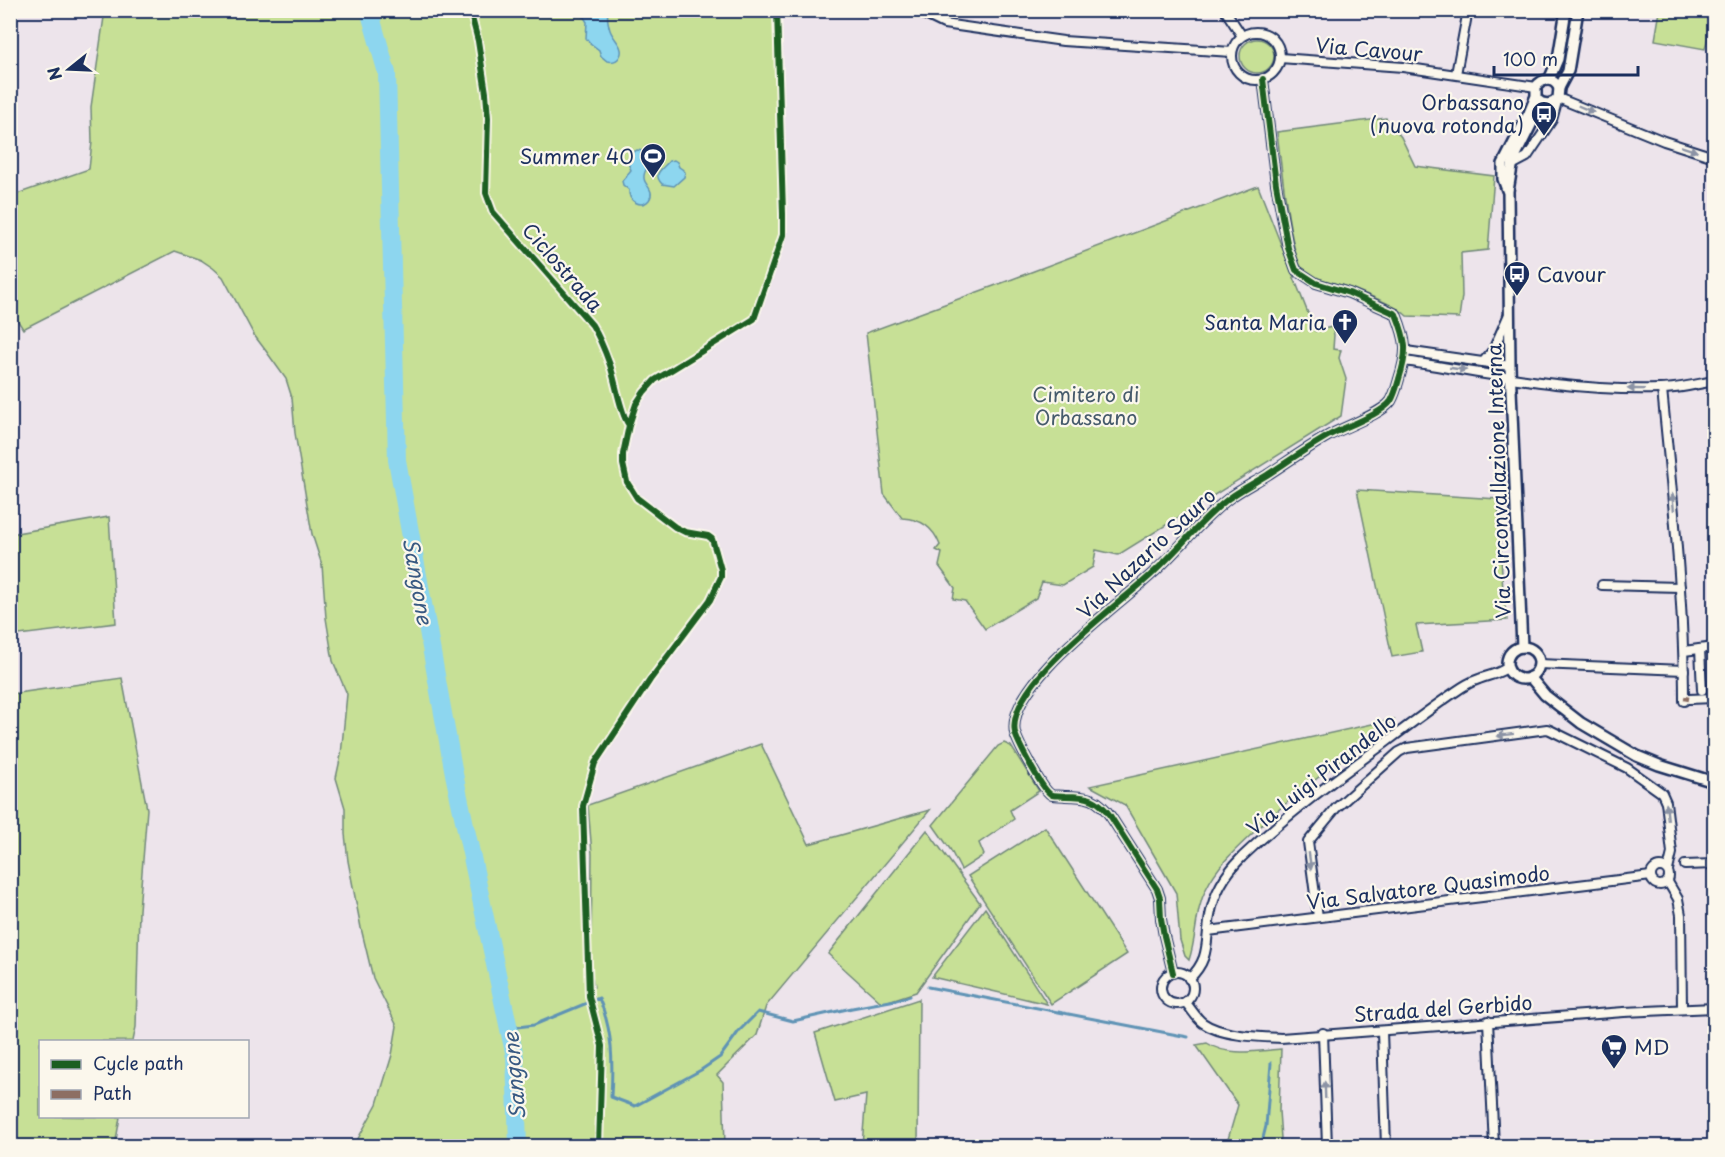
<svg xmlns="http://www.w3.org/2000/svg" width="1725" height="1157" font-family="'Playpen Sans',sans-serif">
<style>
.green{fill:#c7e096;stroke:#71887a;stroke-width:1.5}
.water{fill:#8dd6ef;stroke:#5f93b5;stroke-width:1.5}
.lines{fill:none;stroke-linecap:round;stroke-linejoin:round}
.stream{stroke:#5f93b5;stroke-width:3}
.river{stroke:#8dd6ef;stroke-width:18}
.minor-casing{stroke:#1b2f5e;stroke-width:12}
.tertiary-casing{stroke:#1b2f5e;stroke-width:14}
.minor{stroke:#fbf7ec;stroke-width:8}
.tertiary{stroke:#fbf7ec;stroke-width:9}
.quiet{stroke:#8d6e63;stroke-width:4.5;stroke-dasharray:9 4.5;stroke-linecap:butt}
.cycleway-casing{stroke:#fbf7ec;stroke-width:10}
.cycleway{stroke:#1b5e20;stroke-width:6}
.oneway{fill:#8b93a5}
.labels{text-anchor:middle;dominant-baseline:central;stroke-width:4.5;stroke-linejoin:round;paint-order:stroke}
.street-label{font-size:20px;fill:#1b2f5e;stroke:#fbf7ec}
.poi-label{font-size:20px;fill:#1b2f5e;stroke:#fbf7ec;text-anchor:end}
.park-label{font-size:20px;fill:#465b6c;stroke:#fbf7ec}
.water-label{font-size:21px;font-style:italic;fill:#385982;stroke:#fbf7ec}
</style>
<rect width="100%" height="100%" fill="#ede4eb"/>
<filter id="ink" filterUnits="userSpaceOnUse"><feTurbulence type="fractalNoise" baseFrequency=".0167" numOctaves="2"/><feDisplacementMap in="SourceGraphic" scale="12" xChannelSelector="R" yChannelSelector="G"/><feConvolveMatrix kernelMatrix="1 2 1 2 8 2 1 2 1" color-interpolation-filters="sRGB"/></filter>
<g filter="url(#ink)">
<g class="green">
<polygon points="105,10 467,11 476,42 480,65 485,118 483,194 490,213 590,327 598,342 608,367 620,414 627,427 621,454 621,464 629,492 641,505 674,528 684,534 707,538 711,545 719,570 716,582 708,598 647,678 593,762 581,806 587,990 594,987 591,970 592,854 588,805 761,744 809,844 930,810 766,1006 757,1035 717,1075 723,1082 725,1146 354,1146 377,1104 392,1055 397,1026 373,978 361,928 348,861 345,834 345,808 336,778 341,755 347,694 333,661 326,618 322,565 312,534 295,433 292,398 286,379 266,351 254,335 223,277 213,268 201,260 175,251 23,329 11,310 11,196 89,169 92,142 91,107"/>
<path d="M472,11h303l5,224 -28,82 -98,62c-13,12 -20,24 -25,40l-4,-6c-7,-31 -15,-61 -31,-89l-99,-114 -7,-17v-100l-7,-52z"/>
<polygon points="1660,11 1714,11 1714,37 1708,37 1705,49 1655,40"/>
<circle cx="1257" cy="56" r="17"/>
<path d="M1386,118l15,19 14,29 79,10 -6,74 -27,3 1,43 -3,22 -52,-2c-12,-12 -46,-24 -63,-30 -13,-4 -32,-7 -42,-18 -12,-13 -22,-113 -25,-136z"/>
<path d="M1258,186l57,145 17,-4 2,8 -1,14 8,1 -2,8 7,21 -5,37 -223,139 -22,-5 -3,17 -30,18 -21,-3 -6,16 -51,31 -20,-28 -12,-2 2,-11 -16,-22 3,-13 -6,-3 4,-5c-7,-18 -19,-26 -38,-27l-18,-24 -18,-161 144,-53z"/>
<polygon points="1357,490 1498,499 1503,592 1507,620 1416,625 1422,652 1392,657"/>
<polygon points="109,517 116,623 11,636 11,534"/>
<polygon points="122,678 147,809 139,910 136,1027 133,1041 40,1042 40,1116 120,1117 115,1146 11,1146 11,694"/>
<path d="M1395,719c-48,37 -98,72 -142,114 -18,17 -36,33 -47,56 -11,22 -9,47 -17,71l-4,-4 -5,-16 -4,-47 -11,-19 -40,-69 -35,-19z"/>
<polygon points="1004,743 1011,746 1039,791 1010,810 1014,819 979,843 984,855 961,870 950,849 933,825 998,746"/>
<polygon points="1045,827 1127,954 1051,1004 968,876"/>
<polygon points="927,830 980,903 916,992 882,1003 828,954"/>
<polygon points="985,908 1047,1004 932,977"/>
<polygon points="919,999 918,1146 862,1146 866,1095 835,1102 815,1033"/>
<path d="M1207,1043c21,14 49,8 74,6l-2,62 2,27 -3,8h-52l12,-41 -42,-60z"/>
</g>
<g class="water">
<path d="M580,11h12l3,2 2,-2h11c-1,6 0,13 2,19 3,9 15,17 10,26 -3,6 -8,6 -13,5l-6,-5 -2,-6 -9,-7 -4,-5 1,-16z"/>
<path d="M637,150l6,1 5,3c4,13 -5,15 -4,24 0,7 12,12 5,22 -8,9 -21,1 -20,-10l-6,-5 -1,-4 9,-11 -3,-7 2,-9z"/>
<path d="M674,160l3,2 2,5 3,2 3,3 -1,5 -10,9 -12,-2c-10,-11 0,-14 7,-23z"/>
</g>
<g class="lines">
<g class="stream">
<polyline points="928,987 1188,1037"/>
<path d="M509,1028l25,-3 65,-27c14,34 14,63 12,99l24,9 66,-36 19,-13 19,-26 19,-19 35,9 59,-13 44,-8 14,-4"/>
<polyline points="505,1146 517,1135"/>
<polyline points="1261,1146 1266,1126 1271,1063"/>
</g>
<polyline class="river" points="369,10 387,73 397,460 454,774 515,1057 518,1146"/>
<g class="minor-casing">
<g id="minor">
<polyline points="915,10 944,24 1063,41 1232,52"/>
<polyline points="1225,10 1242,36"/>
<circle cx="1256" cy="56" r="24"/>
<polyline points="1280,58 1403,67 1536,87"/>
<polyline points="1456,74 1468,10"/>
<polyline points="1512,165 1527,157 1552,120 1558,98 1664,141 1714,157"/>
<polyline points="1406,351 1510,366"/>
<path d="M1405,361c84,13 170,31 255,28 18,0 37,-5 54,-8"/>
<polyline points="1483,362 1493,350 1509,314"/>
<path d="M1662,389c10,105 22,207 22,312"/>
<polyline points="1602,585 1680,587"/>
<polyline points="1700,649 1702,690"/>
<polyline points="1684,651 1714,647"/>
<polyline points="1539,664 1684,670"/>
<polyline points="1689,699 1714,698"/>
<polyline points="1685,865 1714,864"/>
<circle cx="1660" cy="876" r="9"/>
<polyline points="1668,882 1678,899 1681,915 1682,1009"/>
<polyline points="1318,917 1308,842 1336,808 1399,752 1407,748 1547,729 1550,730 1627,768 1662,793 1666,802 1672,853 1668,870"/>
<polyline points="1208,931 1651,876"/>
<circle cx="1177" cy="988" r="16"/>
<path d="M1173,973l-9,-37 -3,-17 -1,-21 -3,-9 -46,-72c-13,-19 -23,-21 -46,-21 -4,-1 -9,0 -13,-1 -9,-3 -34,-52 -37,-62 -10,-49 106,-129 139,-161 25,-23 47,-52 74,-73 12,-9 26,-16 39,-24 20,-13 40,-27 61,-39 16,-9 54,-22 63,-35 4,-7 6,-15 8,-22 9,-28 8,-37 -3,-65l-47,-21 -33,-10 -20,-13 -8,-22 -12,-64 -13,-105"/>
<path d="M1189,979c22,-21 16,-37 21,-63 4,-24 15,-42 32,-59 43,-41 91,-76 139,-111 24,-18 49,-37 74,-54 7,-5 15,-10 24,-13 10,-4 20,-5 29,-12"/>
<path d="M1185,1002c6,6 11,16 18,21 18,13 56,14 78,15l343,-26 90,-4"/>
<polyline points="1488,1021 1494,1146"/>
<polyline points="1382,1031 1386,1146"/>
<polyline points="1323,1033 1327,1146"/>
</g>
</g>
<g class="tertiary-casing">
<g id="tertiary">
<polyline points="1549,80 1558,59 1566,10"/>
<polyline points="1538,100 1542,103 1548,104 1554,102 1558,98 1559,88 1568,71 1578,10"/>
<path d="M1507,190l-4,-11v-15l26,-51 7,-17v-9c7,-10 18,-9 23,1"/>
<polyline points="1522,647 1510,366 1508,191 1513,161 1542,103"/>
<circle cx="1523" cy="663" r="16"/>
<polyline points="1530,677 1545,695 1581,723 1637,756 1659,765 1714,782"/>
</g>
</g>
<use href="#minor" class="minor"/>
<use href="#tertiary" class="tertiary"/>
<polyline class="quiet" points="1684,698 1689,699"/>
<g class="cycleway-casing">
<g id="cycleway">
<path d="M470,10l8,31 8,52 2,25 -2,75 7,19 99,113c8,13 13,26 18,40 5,14 11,51 19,60"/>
<path d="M1173,973l-9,-37 -3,-17 -1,-21 -3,-9 -46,-72c-13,-19 -23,-21 -46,-21 -4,-1 -9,0 -13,-1 -9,-3 -34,-52 -37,-62 -10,-49 106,-129 139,-161 25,-23 47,-52 74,-73 12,-9 26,-16 39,-24 20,-13 40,-27 61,-39 16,-9 54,-22 63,-35 4,-7 6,-15 8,-22 9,-28 8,-37 -3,-65l-47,-21 -33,-10 -20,-13 -8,-22 -12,-64 -13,-105"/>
<polyline points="599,1146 602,1046 589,996 583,806 595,763 650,680 710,600 721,577 721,570 716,552 712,539 708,536 685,532 675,527 637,498 627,482 623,464 623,454 629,425 636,404 644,392 655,380 754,319 783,235 783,214 777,10"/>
</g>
</g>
<use href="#cycleway" class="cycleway"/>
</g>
<defs><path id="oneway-solid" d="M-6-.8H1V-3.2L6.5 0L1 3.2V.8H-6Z" transform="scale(1.5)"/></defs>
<g class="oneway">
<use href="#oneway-solid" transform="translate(1586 109) rotate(23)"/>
<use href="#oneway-solid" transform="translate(1689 149) rotate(18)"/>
<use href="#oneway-solid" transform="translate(1458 369) rotate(8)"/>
<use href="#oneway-solid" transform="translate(1636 389) rotate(-179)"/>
<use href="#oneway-solid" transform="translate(1673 502) rotate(-96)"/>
<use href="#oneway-solid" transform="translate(1505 735) rotate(173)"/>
<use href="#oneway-solid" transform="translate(1667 812) rotate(-96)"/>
<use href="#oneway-solid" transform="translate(1310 861) rotate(82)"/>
<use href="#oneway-solid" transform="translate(1325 1090) rotate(-92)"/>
</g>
</g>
<defs>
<g id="bus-pin" transform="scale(1.35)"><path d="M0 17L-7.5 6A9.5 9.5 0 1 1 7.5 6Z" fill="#1b2f5e" stroke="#fbf7ec"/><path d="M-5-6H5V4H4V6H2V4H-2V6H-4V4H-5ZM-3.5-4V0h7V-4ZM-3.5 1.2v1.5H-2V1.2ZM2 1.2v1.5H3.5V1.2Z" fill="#fff"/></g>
<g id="stadium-pin" transform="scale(1.35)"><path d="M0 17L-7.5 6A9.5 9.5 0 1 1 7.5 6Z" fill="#1b2f5e" stroke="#fbf7ec"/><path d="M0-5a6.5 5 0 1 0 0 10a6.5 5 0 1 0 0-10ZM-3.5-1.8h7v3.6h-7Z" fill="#fff"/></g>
<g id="church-pin" transform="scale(1.35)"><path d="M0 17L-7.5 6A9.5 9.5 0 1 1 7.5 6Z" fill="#1b2f5e" stroke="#fbf7ec"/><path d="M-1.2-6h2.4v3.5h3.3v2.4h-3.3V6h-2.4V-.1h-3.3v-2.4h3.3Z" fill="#fff"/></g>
<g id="supermarket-pin" transform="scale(1.35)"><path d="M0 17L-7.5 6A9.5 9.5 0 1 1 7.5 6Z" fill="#1b2f5e" stroke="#fbf7ec"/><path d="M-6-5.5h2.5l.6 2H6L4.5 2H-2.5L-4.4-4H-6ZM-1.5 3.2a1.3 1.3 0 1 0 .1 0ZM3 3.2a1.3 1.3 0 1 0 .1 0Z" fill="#fff"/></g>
</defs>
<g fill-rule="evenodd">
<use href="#bus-pin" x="1544" y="114"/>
<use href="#stadium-pin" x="653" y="156"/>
<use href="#bus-pin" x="1517" y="274"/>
<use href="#church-pin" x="1345" y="322"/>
<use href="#supermarket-pin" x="1614" y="1047"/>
</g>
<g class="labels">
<g class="street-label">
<text transform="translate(1369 49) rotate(5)">Via Cavour</text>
<text transform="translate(563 267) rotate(49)">Ciclostrada</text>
<text transform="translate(1498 481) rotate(-92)">Via Circonvallazione Interna</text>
<text transform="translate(1146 553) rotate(-43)">Via Nazario Sauro</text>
<text transform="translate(1321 774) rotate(-38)">Via Luigi Pirandello</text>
<text transform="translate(1428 887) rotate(-7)">Via Salvatore Quasimodo</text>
<text transform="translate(1443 1008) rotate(-4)">Strada del Gerbido</text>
</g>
<g class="poi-label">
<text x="1524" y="102">Orbassano<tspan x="1524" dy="23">(nuova rotonda)</tspan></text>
<text x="634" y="156">Summer 40</text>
<text x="1537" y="274" text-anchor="start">Cavour</text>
<text x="1326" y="322">Santa Maria</text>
<text x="1634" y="1047" text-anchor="start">MD</text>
</g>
<g class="park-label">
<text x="1086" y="394">Cimitero di<tspan x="1086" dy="23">Orbassano</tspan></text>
</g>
<g class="water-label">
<text transform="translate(419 581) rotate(80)">Sangone</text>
<text transform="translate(513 1076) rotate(-95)">Sangone</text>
</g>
</g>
<rect width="1725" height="1157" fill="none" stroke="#fbf7ec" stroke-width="36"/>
<rect x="18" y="18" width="1689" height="1121" fill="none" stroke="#1b2f5e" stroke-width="2" filter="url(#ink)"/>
<rect x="39" y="1040" width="210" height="78" fill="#fbf7ec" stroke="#a1a7b3" stroke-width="1.5"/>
<rect x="51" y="1060" width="30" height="9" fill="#1b5e20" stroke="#a1a7b3" stroke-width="1.5"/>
<text x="93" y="1070" font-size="18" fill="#1b2f5e">Cycle path</text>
<rect x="51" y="1090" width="30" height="9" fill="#8d6e63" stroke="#a1a7b3" stroke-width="1.5"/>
<text x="93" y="1100" font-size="18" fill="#1b2f5e">Path</text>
<g transform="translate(69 69) rotate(252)" stroke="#fbf7ec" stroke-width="4.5" paint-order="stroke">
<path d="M0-4.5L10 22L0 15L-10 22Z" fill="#1b2f5e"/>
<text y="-9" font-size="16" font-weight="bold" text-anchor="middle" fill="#1b2f5e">N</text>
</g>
<path d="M1494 66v9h144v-9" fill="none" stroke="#1b2f5e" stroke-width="3"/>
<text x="1503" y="66" font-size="18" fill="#1b2f5e" stroke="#fbf7ec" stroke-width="4.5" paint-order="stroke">100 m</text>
</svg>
